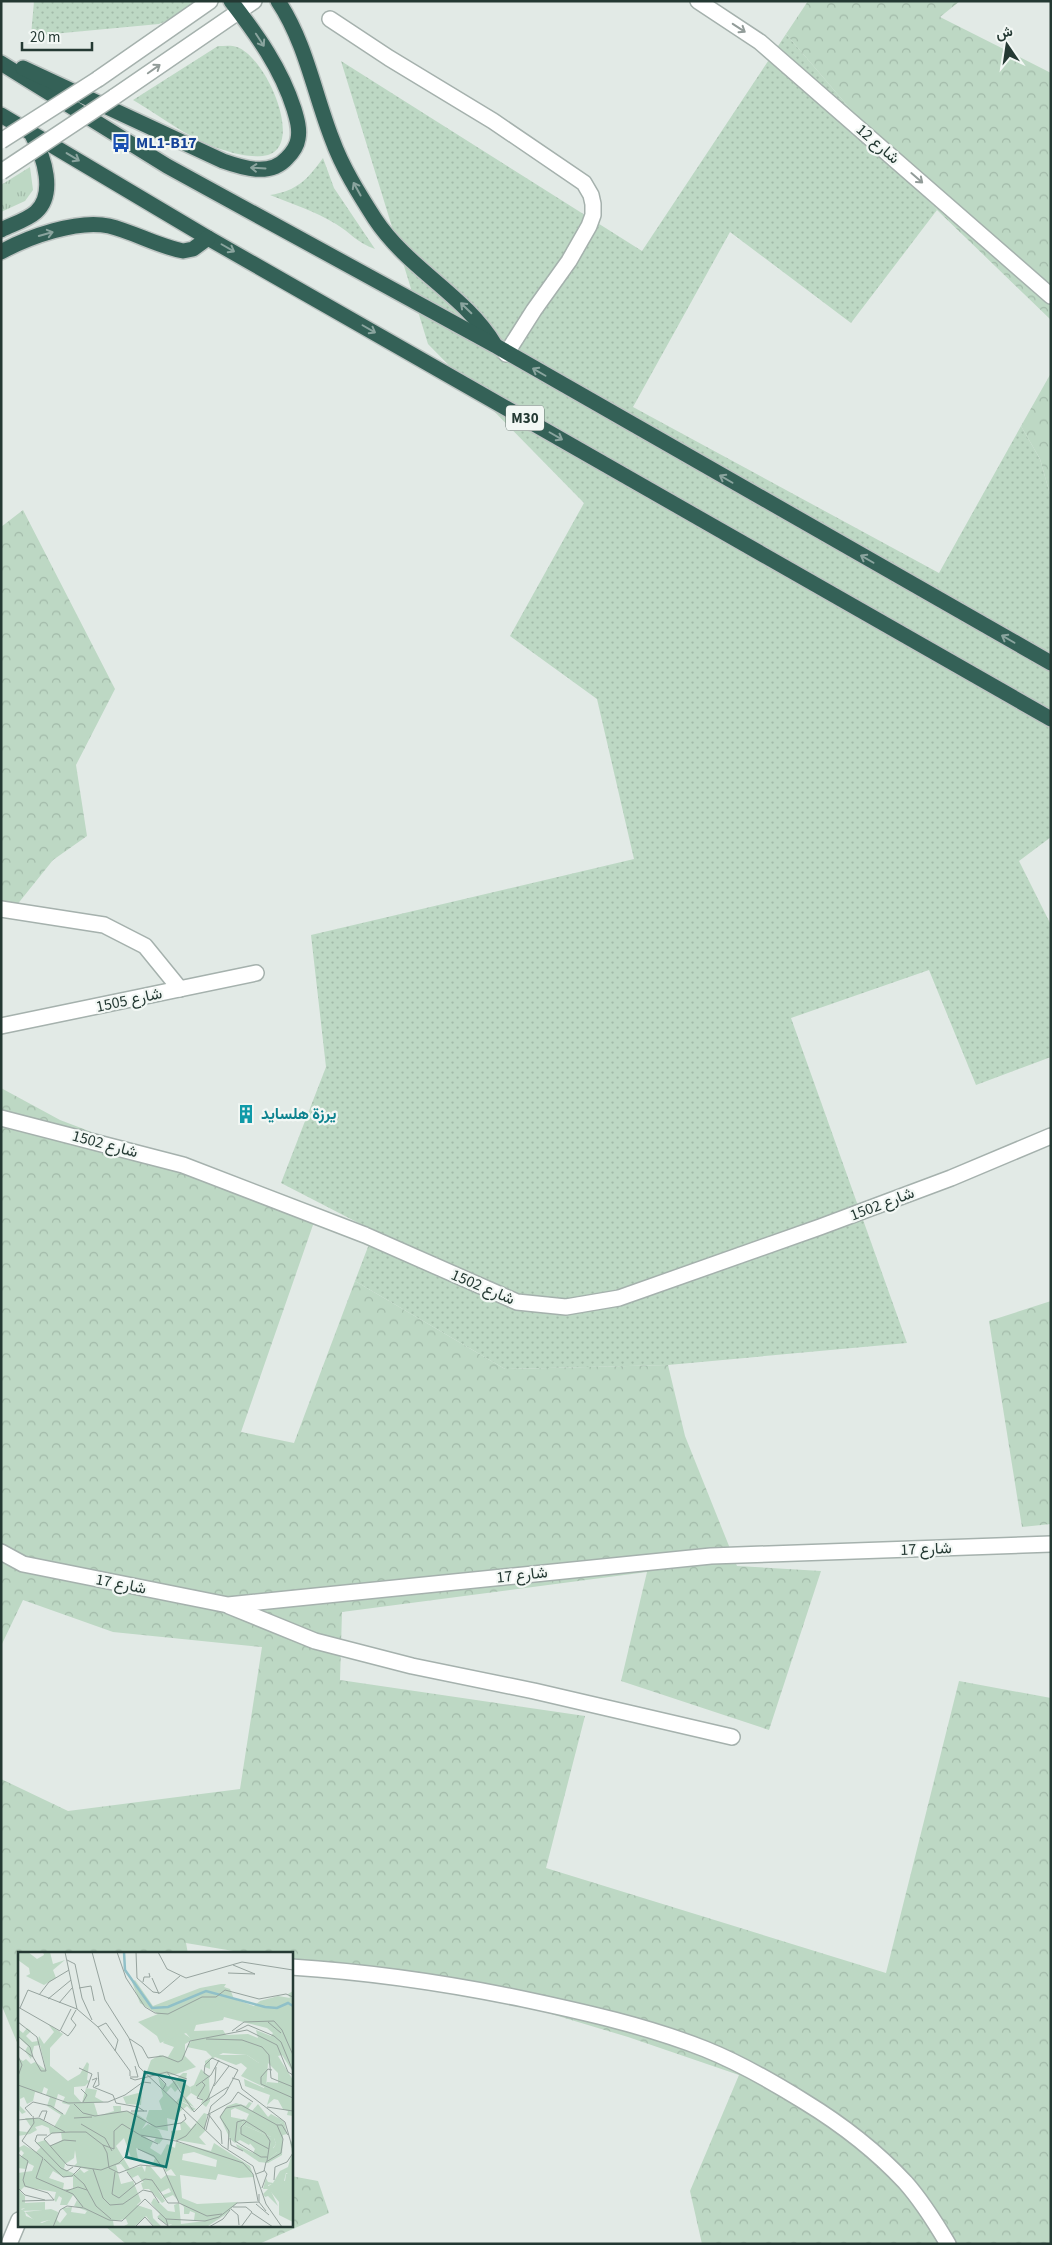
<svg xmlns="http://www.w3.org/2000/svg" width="1052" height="2245" font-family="'Source Sans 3',Vazirmatn,sans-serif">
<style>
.grass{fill:url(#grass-dots)}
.forest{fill:url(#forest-crowns)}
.park{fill:url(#park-tufts)}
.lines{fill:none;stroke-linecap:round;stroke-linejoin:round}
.minor-casing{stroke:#a5b1ad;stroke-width:18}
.tertiary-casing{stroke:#a5b1ad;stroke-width:18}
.motorway-casing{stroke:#bdc4c2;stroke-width:18}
.minor{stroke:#fff;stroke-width:15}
.tertiary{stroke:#fff;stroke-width:15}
.motorway{stroke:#346157;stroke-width:15}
.tertiary-bridge-casing{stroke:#a5b1ad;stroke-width:18;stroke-linecap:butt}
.tertiary-bridge{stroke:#fff;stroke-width:15}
.oneway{stroke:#929c99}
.oneway2{stroke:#8aa49e}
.labels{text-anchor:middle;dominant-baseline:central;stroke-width:4.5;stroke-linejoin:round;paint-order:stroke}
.shield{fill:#f2f7f4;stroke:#62726d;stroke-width:1}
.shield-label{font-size:15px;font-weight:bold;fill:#243933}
.transit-label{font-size:16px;font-weight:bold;fill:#164399;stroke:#f2f7f4;text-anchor:start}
.street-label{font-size:16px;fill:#243933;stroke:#f2f7f4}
.culture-label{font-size:16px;font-weight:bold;fill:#0d838f;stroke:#f2f7f4;text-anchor:start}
.inset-river{fill:none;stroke:#90c0c8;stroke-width:2.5}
.inset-road{fill:none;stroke:#96a39e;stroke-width:1}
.view{fill:#0f766e;fill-opacity:0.15;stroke:#0f766e;stroke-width:2.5}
.inset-edge{fill:none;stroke:#243933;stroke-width:2.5}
</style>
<defs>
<pattern id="grass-dots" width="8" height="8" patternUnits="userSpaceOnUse" patternTransform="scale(1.25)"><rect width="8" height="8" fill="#bdd8c4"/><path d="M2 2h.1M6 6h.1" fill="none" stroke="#a2baa9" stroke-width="1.8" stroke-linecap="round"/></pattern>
<pattern id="forest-crowns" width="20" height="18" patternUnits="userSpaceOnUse" patternTransform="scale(1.25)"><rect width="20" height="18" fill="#bdd8c4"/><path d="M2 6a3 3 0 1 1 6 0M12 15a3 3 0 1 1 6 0" fill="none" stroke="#a2baa9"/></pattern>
<pattern id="park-tufts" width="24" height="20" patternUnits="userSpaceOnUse" patternTransform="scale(1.25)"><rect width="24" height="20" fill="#bdd8c4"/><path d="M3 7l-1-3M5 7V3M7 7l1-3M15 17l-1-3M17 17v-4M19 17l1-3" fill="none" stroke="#a2baa9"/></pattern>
</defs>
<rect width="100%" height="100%" fill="#e2eae6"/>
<g class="grass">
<polygon points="34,1 217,1 159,24 31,36"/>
<polygon points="786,34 937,210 851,323 730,232 633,407 939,573 1021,426 1040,459 1051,498 1051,837 1019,861 1051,925 1051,1057 976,1085 929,970 791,1018 907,1343 668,1365 505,1369 355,1281 374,1231 281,1183 326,1067 311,935 634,859 597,699 510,636 584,503 428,344 341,61 642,251"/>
<path d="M218,46c6,0 14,-1 19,1 30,11 67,98 31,108 -12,3 -30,0 -41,-4 -32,-8 -65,-34 -94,-51z"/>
<path d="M323,158l11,30 41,61c-18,-6 -24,-16 -39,-25 -21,-13 -44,-20 -66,-29 27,-4 38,-16 53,-37z"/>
</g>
<g class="forest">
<polygon points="808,1 960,1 940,17 1051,73 1051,320 937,210 786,34"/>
<polygon points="1051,373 1051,498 1040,459 1021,426"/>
<polygon points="23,510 115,689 76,765 87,836 53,860 12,911 1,913 1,527"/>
<polygon points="1,1088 60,1120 257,1195 314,1222 241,1432 294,1443 355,1281 505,1369 668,1365 685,1436 737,1566 821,1571 769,1730 621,1681 647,1572 342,1612 340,1680 585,1716 546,1868 886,1973 959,1681 1051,1698 1051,2244 702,2244 690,2191 739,2075 628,2037 478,1992 291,1961 291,1954 251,1954 186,1943 188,1954 19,1954 19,2047 1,2004 1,1779 68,1811 240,1789 262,1647 113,1632 23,1600 1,1646"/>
<polygon points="1051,1301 1051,1524 1022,1527 989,1321"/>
<polygon points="291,2176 318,2181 329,2213 259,2244 126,2244 105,2226 291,2226"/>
</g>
<polygon class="park" points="30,167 33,190 25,201 1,212 1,185"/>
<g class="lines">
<g class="minor-casing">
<g id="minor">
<polyline points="330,19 389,58 493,121 584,183 591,195 593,204 593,215 589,226 569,261 534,310 506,354"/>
<polyline points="1,909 104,925 145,946 180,989"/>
<polyline points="1,1026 256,973"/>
<polyline points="1,1118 183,1165 365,1235 517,1302 566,1307 619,1298 820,1227 951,1178 1051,1136"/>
<polyline points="1,1552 23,1564 228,1605 711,1556 1051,1544"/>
<polyline points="229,1606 315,1641 412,1666 534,1691 732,1737"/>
<path d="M291,1967c78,5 155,16 232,32 61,13 124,27 182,50 35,14 68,33 100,53 36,22 71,49 100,80 17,19 30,40 43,62"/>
<polyline points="9,2244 19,2220"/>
</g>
</g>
<g class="tertiary-casing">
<g id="tertiary">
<polyline points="698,1 760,42 1051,296"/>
<polyline points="98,79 210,1"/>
<polyline points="114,97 254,1"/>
</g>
</g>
<g class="motorway-casing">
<g id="motorway">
<path d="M278,1c28,42 36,92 54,138 10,28 27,55 43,80 33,50 90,76 120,126"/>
<polyline points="1,63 167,166 496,346 1051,663"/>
<path d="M23,68l200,93c20,7 47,16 64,-3 5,-5 10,-12 11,-19 2,-10 -1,-20 -4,-30 -13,-41 -37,-74 -63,-108"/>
<polyline points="1,115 208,238 1051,719"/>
<path d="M1,230c12,-6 26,-10 35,-18 20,-18 8,-55 -3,-75"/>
<path d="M1,252c27,-15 77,-33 108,-26 25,6 48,20 74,25l10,-2 15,-11"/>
</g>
</g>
<use href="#minor" class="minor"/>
<use href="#tertiary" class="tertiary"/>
<use href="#motorway" class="motorway"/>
<g class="tertiary-bridge-casing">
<g id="tertiary-bridge">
<polyline points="1,141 98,79"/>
<polyline points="1,172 114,97"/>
</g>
</g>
<use href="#tertiary-bridge" class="tertiary-bridge"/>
</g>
<defs><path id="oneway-shaft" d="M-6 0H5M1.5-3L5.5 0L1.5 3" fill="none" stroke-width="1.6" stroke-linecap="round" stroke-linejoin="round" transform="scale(1.25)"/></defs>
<g class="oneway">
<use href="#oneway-shaft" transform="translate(739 28) rotate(33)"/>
<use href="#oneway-shaft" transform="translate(154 69) rotate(-35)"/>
<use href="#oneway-shaft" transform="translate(917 178) rotate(41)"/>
</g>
<g class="oneway2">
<use href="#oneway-shaft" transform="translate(260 40) rotate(57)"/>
<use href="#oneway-shaft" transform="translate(73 157) rotate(31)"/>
<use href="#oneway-shaft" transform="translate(258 168) rotate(-177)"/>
<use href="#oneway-shaft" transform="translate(357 189) rotate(-119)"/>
<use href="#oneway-shaft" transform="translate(46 234) rotate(-16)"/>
<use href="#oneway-shaft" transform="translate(228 248) rotate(30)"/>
<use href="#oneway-shaft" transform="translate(466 308) rotate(-136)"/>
<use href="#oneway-shaft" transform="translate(369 329) rotate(30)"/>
<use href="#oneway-shaft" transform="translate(539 372) rotate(-150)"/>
<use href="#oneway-shaft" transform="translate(556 436) rotate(30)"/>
<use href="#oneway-shaft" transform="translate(726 479) rotate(-150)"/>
<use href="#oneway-shaft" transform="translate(867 559) rotate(-150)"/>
<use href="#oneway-shaft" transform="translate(1008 639) rotate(-150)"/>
</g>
<defs>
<g id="bus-bare" transform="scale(1.5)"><path d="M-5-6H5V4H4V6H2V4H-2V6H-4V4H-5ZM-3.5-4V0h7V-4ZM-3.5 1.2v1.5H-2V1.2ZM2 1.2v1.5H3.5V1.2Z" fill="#1a4fb4" stroke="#f2f7f4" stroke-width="2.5" paint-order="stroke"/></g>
<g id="building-bare" transform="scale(1.5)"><path d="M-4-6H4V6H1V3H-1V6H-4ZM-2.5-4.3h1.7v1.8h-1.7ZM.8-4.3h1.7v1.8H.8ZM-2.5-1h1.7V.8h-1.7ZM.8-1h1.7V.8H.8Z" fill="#0f9aa8" stroke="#f2f7f4" stroke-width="2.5" paint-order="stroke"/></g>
</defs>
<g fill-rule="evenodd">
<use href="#bus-bare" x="121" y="143"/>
<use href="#building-bare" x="246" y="1114"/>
</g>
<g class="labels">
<rect class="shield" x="506" y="405.5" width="38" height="25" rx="4"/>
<g class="shield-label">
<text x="525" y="418">M30</text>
</g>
<g class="transit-label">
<text x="136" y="143">ML1-B17</text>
</g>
<g class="street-label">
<text transform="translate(878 144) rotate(41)">شارع 12</text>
<text transform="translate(129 1000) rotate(-12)">شارع 1505</text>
<text transform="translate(105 1144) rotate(15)">شارع 1502</text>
<text transform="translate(882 1204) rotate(-21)">شارع 1502</text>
<text transform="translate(483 1287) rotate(23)">شارع 1502</text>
<text transform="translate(926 1549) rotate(-2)">شارع 17</text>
<text transform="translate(522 1575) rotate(-6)">شارع 17</text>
<text transform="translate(121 1584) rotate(11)">شارع 17</text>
</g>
<g class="culture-label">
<text x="261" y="1114">يرزة هلسايد</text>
</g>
</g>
<g transform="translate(18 1952)">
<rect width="275" height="275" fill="#e2eae6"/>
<path d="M1,0h9l9,7 7,-4 -1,-3h7l3,12 12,-4 -12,10 3,8 -12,7 -18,-9 4,-2 -1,-6 -11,-8zM165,81l33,22h31l12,8h9l-2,25 -25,-12 6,-8 -6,-5 -5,2 -21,-8 -5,3v9l-5,-2v-6l7,-4 -6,-6 -19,-4 5,-7 -7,4v12l11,11 -22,8 -28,-1 5,-14 9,-5 8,2 6,-10 -11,-4 2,-3zM183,117l8,8 1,24 -4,6 -5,-4 2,-3 -12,-7 -1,-6 4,-2zM140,125l10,10 7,-7 4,8 -4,4 -4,-5 -5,6 10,9 4,-5 2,5 14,7 -4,2 -5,-5 -10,8 1,7 -11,-3 1,13 -15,-3 -7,-9 3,-9h13l-3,-9 4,-5zM225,169v4l28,12 -1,21 7,-6 -4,-3 3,-5 -2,-6h6l-4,-13 8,-4 3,13 -4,1 -1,20 -14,8 -9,-1 -22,-15 -1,-3 17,9 2,-4 -16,-18zM275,189v32h-7l-2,8 -16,4 10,21 -10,-10 -3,1 -2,-3 5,-5h-5l3,-11 2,4 5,1 7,-12 8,-4 4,-14 -2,-11zM0,260h7l1,4 16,7 7,-3 5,6h-36z" fill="#bdd8c4"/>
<path d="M117,28l18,26 47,-18 21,-4h5l-2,3 6,2 4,10 20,7 6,-5 18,-5 12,2 -2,-4 5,-3v81l-11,-17 -4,1 15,24v36l-6,-1 1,-4 -5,-2 -5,-9 -4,-1 -7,6 3,-10 -25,-9 -1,-7 20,9 3,-6 11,1v-10l-10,-10h-9l-12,-8 -24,-2 -6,3 -21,-11 -10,-12 -26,10 -3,-7 -19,-14 20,-8 -18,-11 -8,-21zM206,65l43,11 6,5 -2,3 -15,-6 2,8 -10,-4 -22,1 -3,-5 -29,1 2,-6 27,-5zM30,72l15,10 -13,14v18l18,15 12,-7 7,-12 2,2 -2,16 3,1 -5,5 -11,1v7l8,9 4,-15 11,2 -2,7 9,5 -10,1 4,13 16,-5 -1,-5h8v5l13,1 13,9 -5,8 6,-5 11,6 4,9 -4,5 -5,-3 2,-3 -12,-2 9,6 -3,6 11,7 6,-11 8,4 1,-6 35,9 3,-8 36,23 4,11 -15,1 -21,-4 -2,6 -36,-5 2,23 15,6 41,-2 -13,13 -17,11 -40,1 4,-3 -5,1 -10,-8 3,-3 -9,-11 3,-5 14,13 7,1 -1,-7 5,-2 2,21 24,-3 -11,-1 1,-7 -5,-2 -1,3h-5v-7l-11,-12 -9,4 -1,-4 8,-3 -2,-4 -8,4 -19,-11 -4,-6 -6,3 -11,-14 -5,1 5,19 12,-3 8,20 -4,4 15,5 1,8 9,9h-8l-8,-11 -12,11h-12l6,-3 -2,-5 -13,2 1,6h-60l-5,-7 -12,3 -12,-11h-7v-39l14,-2 2,-5 -6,-3 -2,6 -8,-1v-13l3,2 3,-4 -3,-3 -3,4v-6l6,-3 12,7 5,-5 -5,-4 9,-3 5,6 12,-6 -1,-8 -11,2 -1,-6 -7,-3 -7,2 2,3 -7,4 -12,2v-5l9,1 4,-5 -6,-9h14l15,9 7,-12 -14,-9 3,-9 -4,-2 2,-6 -4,-2 -2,6 -7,-1 -2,9 -6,3 -3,-7 -4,2v7l6,6 -4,2 -4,-5v-51l5,3 3,-2 5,5 4,-2 11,8 -6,-25 -6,1 -3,13 -6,-8 3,-5 -10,-9v-8l5,4 4,-5 4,3 -5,5 6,6 6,-1 1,-5 5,8 10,-12zM40,142l7,3 -3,6 8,2 -5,10 -11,-7zM106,186l8,22 6,-1 -2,-11 19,10 -3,8 12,2 2,4 5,-3 5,7 -10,-1 -5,4 -11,-13h-4l-1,6 -3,-6 -12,3 -14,-23zM57,198l2,13 -3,3 15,4 -5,3 -4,-4 -5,5 -11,-5 1,-5 9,-6zM176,200l23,8 -1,7 -34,-7 1,-6zM35,219l10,6h10v12h-10l1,-6 -15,-5zM6,235l32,5 -2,8 2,2 3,-6 3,2 -2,7h7l6,-10 4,5 -3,6 13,5 -2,3 -14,-2 1,-5 -10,1 5,6 -7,9 -3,-3 1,-8 -7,-3 -26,3 -4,-3 4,-1v-12l-5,-5zM165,121h4l-1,6 -5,2 9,6 1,6 -5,5 8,9 -13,-6 2,-7 -8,-14zM124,140l-1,13 -15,-1 -3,-7zM231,150l3,1 -4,6 4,2 6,-7 10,13 3,-3 13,7 -8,4 5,8 -1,5h-6l2,6 -3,4 5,3 -9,8 2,-22 -28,-12v-4l-4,10 13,10 -3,4 -9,-5 -5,3 -5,-4 -10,-22 7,-11 9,-3 10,3zM217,156l14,6 -3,6 -15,-3v-7zM186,161l3,1 -2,17 -6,6 7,8 -35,-6v-8l10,-1 -1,-7 4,-2 7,8zM274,219l1,2v49l-14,-7v-13l-12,-15 11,-7 7,1 1,-7z" fill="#bdd8c4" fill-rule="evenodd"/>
<path d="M129,229h5l13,20 -3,2 -13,-14h-6l-2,-6zM27,250v8l-25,1 5,-3v-5z" fill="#bdd8c4"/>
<path class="inset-river" d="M106,0l1,18 27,38 16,-1 38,-16 59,16 12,1 11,-5 5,3"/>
<path class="inset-road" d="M47,0l12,57 21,18 32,44v5M74,0l13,48 24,38 10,29 83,79 31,20 13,38 16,23M99,0l9,26 19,29 10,6 13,1 34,-17h14l9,-7 34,9 27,-5 7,3M118,0l1,26 16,14 7,1 20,-17M140,0l9,17 19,9 56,-16 51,8M49,8l8,4 7,34 10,22M210,21l27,1 -22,-9M134,26l7,16M125,30l1,-5h6l-1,-4M61,36l12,-2 3,15M21,43l10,-13 20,-12M30,47l23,-19M41,51l13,-15M0,55l42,24 11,-22M2,56l8,-18 49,19M0,70l19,15 9,34h-5l-8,-14M250,70l13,11M80,75l8,-4 12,17 -3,11M43,79l7,5 4,-5 4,-6 -5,-6 5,-9M214,79l12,-9 30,-1 8,9 11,25M218,79l12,-6 26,11 7,6 12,29M0,84l12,11 3,10 -15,-11M112,87l12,8 6,11 15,-2 15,6 4,-2 8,-19 57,-11 30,15 11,27 5,3M188,87l36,1 20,7 7,8 2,23 22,9M0,104l4,9 -4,11M61,116l13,6 -5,14M254,118l-4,-1 -7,8v7l32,14M149,120l27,40M140,124l8,8 -3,5M112,125h8l-3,-11M112,126l5,2 32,-8 20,7M214,126l7,2 3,9 43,33 8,28M74,128l5,-2 -4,9 20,8 3,8 22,4 6,4M184,130l3,3 -8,13 6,2M0,133l50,18 40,-1 17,-7M178,134l15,-11 8,-15M196,134l15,-20M77,135l4,-2 -1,-13M63,137l6,6 -4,7M107,143l18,-13 8,1M186,150l24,-15M56,152l9,9 12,3 32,-5 29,16 25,-4 5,-4 -2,-5M249,155l26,4M113,159h16M176,160l14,-14 7,-16 1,-15M189,163l24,-13 7,-10 15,10M191,163l12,16 1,13M14,164l-7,-8 8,-6 18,4 12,8M15,164l1,7 -12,18 21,17 -7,20 37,16 10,13M21,165l3,-6h5l-3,9M56,166l18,-1M0,168l21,-2 26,14M229,169l-6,6v7l28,15M63,172l24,14 7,13M259,173h5l6,10M186,177l7,-23 14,-12 13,-24 -26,-12 -7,7 -1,8 6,4M188,178l4,-16M52,180l-18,1 -8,6 23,26 34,5 18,-7 9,-9M52,180h16l17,13 4,8 2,15M29,183h-10l-2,6 26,27 6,3 6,-4M123,184l17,8M212,186l1,7 12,6M158,189l10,-5 10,-12M85,193l11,4v-18l8,-7 18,11 36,6 67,22 10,11 5,27M32,194l14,-6 12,1M120,197l16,7 8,11M210,197l1,-18 -9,-14 6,-9 15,-3 36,20 6,14 -2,14 -15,9 -2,9 -8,3M0,202l10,7 -5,19 2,6 23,7 6,7 -32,1M249,205h-6l-26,-16 2,-19 7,-2 21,13 5,8 -3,20M26,207l19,18 9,-1 9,-9M91,216l10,5 21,-8 23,2 16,36 28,13 15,-2M75,217l10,29 7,7 13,-1 20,-14 9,2 7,11M97,220l-3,22 7,4 17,-14 -9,-12M56,223l10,9 12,22 15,13M256,228l1,-13 12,-5 6,-9M118,232l9,-5 7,1 16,23h11M0,236l7,7 20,5M244,236l5,-14 -3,-4M48,239l12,-4 9,3M241,242v8l7,9M238,252l13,11M215,255h13l6,5 -11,15M213,257l7,6 1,10M234,261l21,14M140,266l10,8 -2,-7M35,275l7,-17 7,-4 17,2 25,12 13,1 23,-22 21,20 39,2 14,-4 18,-14 22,-1M117,275l10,-10 9,10M191,275l14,-8 7,-9"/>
<path class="view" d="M127,120l40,9 -19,86 -40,-10z"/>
<rect width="275" height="275" class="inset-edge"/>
</g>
<rect width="1052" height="2245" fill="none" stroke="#243933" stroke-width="5"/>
<g transform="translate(1007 45) rotate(347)" stroke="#f2f7f4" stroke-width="4" paint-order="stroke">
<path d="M0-4L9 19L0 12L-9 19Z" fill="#243933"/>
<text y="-8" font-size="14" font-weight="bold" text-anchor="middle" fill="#243933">ش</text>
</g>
<path d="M22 42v8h70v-8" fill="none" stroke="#243933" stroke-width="2.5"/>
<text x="30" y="42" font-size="15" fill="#243933" stroke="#f2f7f4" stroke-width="4" paint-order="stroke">20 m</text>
</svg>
